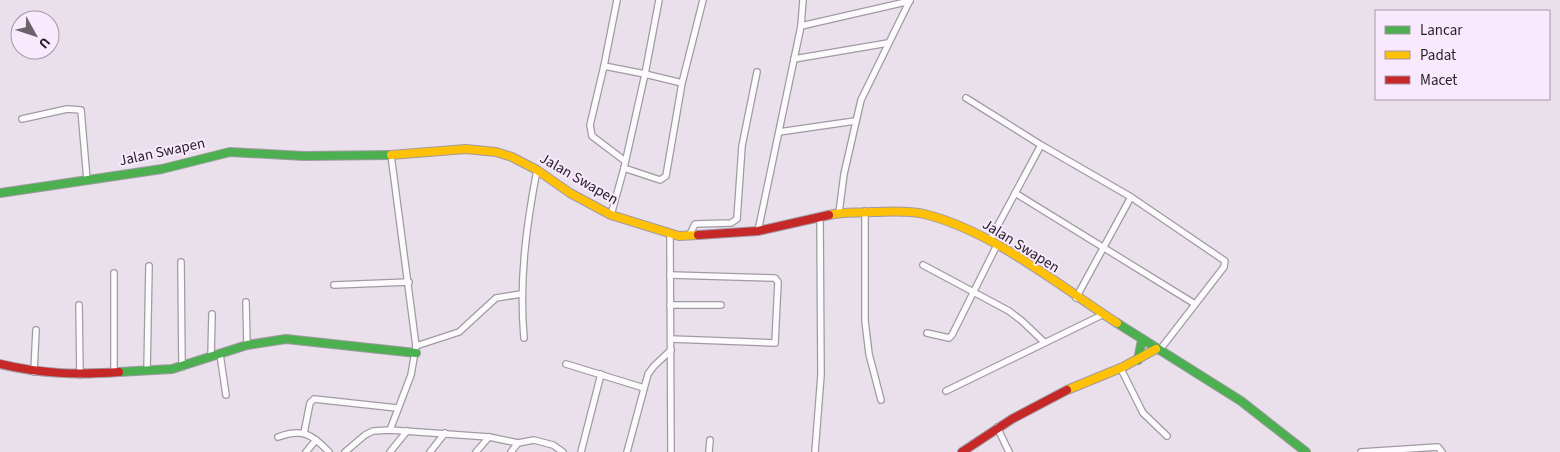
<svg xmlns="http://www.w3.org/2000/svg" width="1560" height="452" font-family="'Source Sans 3',sans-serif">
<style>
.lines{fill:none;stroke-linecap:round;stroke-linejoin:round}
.street-casing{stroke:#a09aa2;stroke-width:8}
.fast-casing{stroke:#a09aa2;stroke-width:10}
.slow-casing{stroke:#a09aa2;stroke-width:10}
.jam-casing{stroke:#a09aa2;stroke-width:10}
.street{stroke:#fcfafc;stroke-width:5.5}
.fast{stroke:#4caf50;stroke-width:8}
.slow{stroke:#ffc107;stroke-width:8}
.jam{stroke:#c62828;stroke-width:8}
.labels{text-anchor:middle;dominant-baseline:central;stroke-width:4;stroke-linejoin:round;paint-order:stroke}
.street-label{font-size:15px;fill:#251f26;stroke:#f8e9fd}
</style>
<rect width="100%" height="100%" fill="#e9e0ec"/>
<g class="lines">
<g class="street-casing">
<g id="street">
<polyline points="801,26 910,1"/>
<polyline points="794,59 888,43"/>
<polyline points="604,66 617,0"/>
<polyline points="682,83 645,74 624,168 660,180 666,176 682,83 703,0"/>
<polyline points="966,98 1041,145 1131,197 1225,261 1224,267 1159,351"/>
<polyline points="22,119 67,109 81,110 87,180"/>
<polyline points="779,132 855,121"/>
<polyline points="625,161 592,136 590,125 604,66 645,74 659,0"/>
<polyline points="1015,193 1195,304"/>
<polyline points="865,211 865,321 869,354 881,400"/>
<polyline points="839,213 844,174 861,100 910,0"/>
<polyline points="611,215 624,168"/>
<polyline points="758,231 801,26 803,0"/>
<polyline points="670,234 671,452"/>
<polyline points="689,236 695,224 731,223 737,219 742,146 757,72"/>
<polyline points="990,240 1041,145"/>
<polyline points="181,262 182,367"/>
<polyline points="923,265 1009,311 1022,321 1044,342"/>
<polyline points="670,275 775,278 778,282 775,343 671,339"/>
<polyline points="334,285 409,282"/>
<polyline points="1076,298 1131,197"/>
<polyline points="246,302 247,345"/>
<polyline points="79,305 80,375"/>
<polyline points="670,305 721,305"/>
<polyline points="927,333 949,338 952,335 997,245"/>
<path d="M524,338c-5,-57 2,-111 13,-168"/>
<polyline points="416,346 459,332 496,298 521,294"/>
<polyline points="220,354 226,395"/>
<polyline points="211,357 212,314"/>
<polyline points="566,364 644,388"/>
<polyline points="1121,369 1143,413 1167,436"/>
<polyline points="147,371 149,266"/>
<polyline points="34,372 36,330"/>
<polyline points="114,373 114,273"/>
<polyline points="946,391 1102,315"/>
<polyline points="997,427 1009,452"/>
<polyline points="390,430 411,375 416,346 391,155"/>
<polyline points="304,433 310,403 314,399 397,408"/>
<path d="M278,437c24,-9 34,-3 51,15"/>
<polyline points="306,452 316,440"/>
<polyline points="345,452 365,435 373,431 390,430 489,437 518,443 534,440 553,445 563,452"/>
<polyline points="390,452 407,431"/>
<polyline points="430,452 445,433"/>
<polyline points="476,452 489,437"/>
<polyline points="511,452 518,443"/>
<polyline points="581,452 601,374"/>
<polyline points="627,452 648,374 654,366 671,350"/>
<polyline points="709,452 710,440"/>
<polyline points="815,452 821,375 820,217"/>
<polyline points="1361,452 1438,447 1442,452"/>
</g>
</g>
<g class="fast-casing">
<g id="fast">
<polyline points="0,193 162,169 230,152 304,156 391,155"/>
<polyline points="1117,323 1241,401 1306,452"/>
<polyline points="1138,360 1142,340"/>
<polyline points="119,372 172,369 247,345 286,339 416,353"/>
</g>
</g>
<g class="slow-casing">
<g id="slow">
<polyline points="391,155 466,149 496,152 512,157 537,170 570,193 611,215 679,236 698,235"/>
<path d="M829,215c14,-3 27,-2 42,-3 17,0 36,-2 53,2 67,16 136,72 193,109"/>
<polyline points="1067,390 1123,367 1156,349"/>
</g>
</g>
<g class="jam-casing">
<g id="jam">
<polyline points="698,235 758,231 829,215"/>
<path d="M0,364c42,10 76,11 119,8"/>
<polyline points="962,452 1012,419 1067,390"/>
</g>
</g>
<use href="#street" class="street"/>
<use href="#fast" class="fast"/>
<use href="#slow" class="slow"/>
<use href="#jam" class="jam"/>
</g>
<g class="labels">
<g class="street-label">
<text transform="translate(162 152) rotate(-12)">Jalan Swapen</text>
<text transform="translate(579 179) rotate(30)">Jalan Swapen</text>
<text transform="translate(1021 246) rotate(32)">Jalan Swapen</text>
</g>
</g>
<rect x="1375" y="10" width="175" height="90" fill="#f8e9fd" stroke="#a498a7"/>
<rect x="1385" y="26" width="25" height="8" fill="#4caf50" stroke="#a498a7"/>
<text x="1420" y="35" font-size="15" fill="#251f26">Lancar</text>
<rect x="1385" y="51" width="25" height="8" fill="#ffc107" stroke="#a498a7"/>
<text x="1420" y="60" font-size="15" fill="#251f26">Padat</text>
<rect x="1385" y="76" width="25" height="8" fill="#c62828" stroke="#a498a7"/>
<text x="1420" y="85" font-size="15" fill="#251f26">Macet</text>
<g transform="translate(35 35) rotate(130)"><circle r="24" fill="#f8e9fd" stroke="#a498a7"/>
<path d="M0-4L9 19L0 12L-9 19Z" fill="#6a636b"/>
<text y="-8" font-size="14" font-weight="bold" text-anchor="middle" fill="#251f26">U</text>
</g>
</svg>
